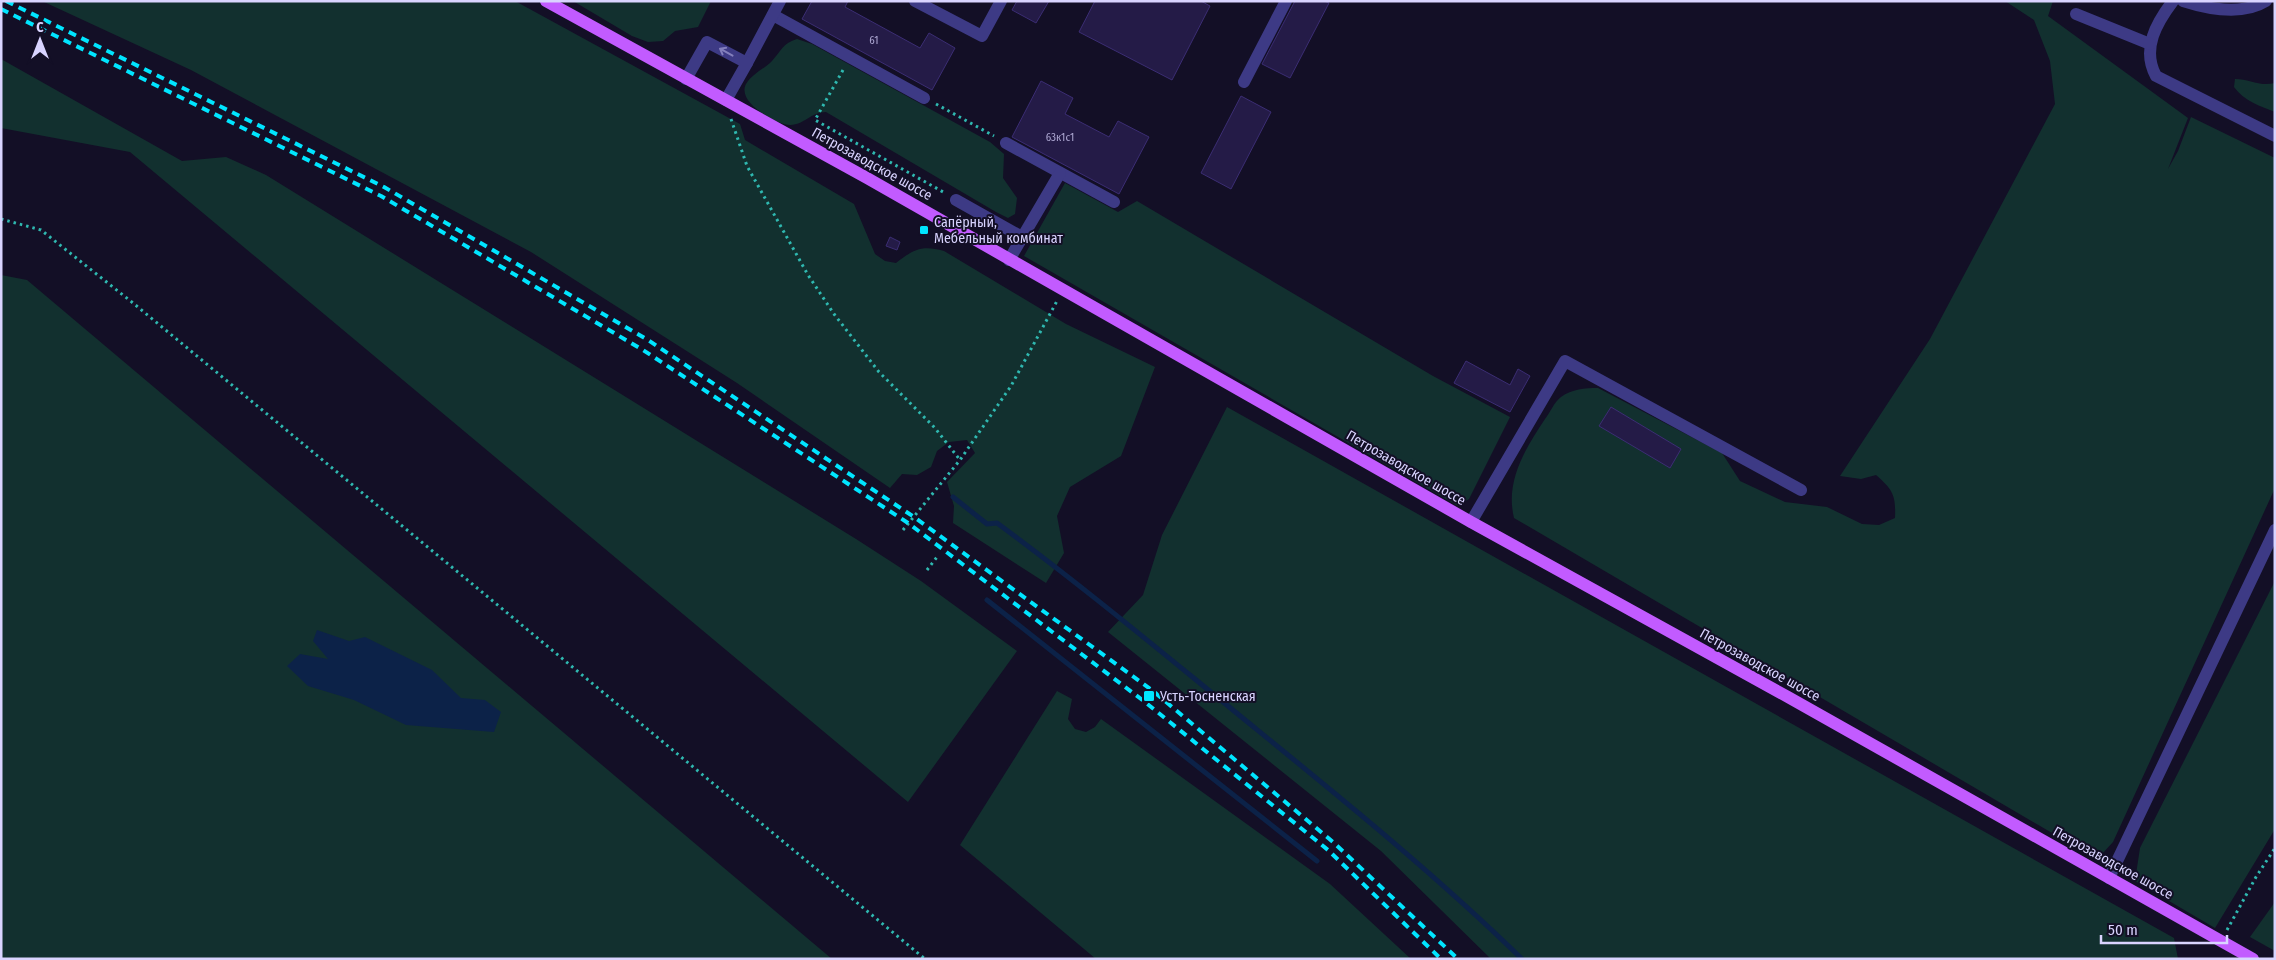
<svg xmlns="http://www.w3.org/2000/svg" width="2276" height="960" font-family="'Fira Sans Condensed',sans-serif">
<style>
.green{fill:#12302f}
.water{fill:#0c2248}
.lines{fill:none;stroke-linecap:round;stroke-linejoin:round}
.stream{stroke:#0c2248;stroke-width:5}
.building{fill:#241b47;stroke:#3b2d73}
.path{stroke:#2fb8b0;stroke-width:3;stroke-dasharray:2.5 4;stroke-linecap:butt}
.minor{stroke:#3d3a85;stroke-width:12}
.major{stroke:#c25bff;stroke-width:12}
.rail{stroke:#00e5ff;stroke-width:4;stroke-dasharray:8 6;stroke-linecap:butt}
.oneway{stroke:#837fbc}
.poi-dot{fill:#00e5ff;stroke:#130f26;stroke-width:2}
.labels{text-anchor:middle;dominant-baseline:central;stroke-width:4;stroke-linejoin:round;paint-order:stroke}
.number-label{font-size:11px;fill:#aca6d1}
.street-label{font-size:14px;fill:#d9d4ff;stroke:#130f26}
.poi-label{font-size:14px;fill:#d9d4ff;stroke:#130f26;text-anchor:start}
</style>
<rect width="100%" height="100%" fill="#130f26"/>
<g class="green">
<path d="M42,1h473l225,123 5,16 109,64 21,50 10,7 11,2c18,-14 26,-18 48,-12l122,73 89,43 -34,89 -51,31 -13,29 7,37 -18,30 -93,-60 1,-17 -7,-24 28,-29 -8,-13 -18,2 -12,9 -6,16 -14,8 -15,-1 -12,14 -153,-105 -206,-131 -340,-182z"/>
<polygon points="573,1 711,1 698,27 675,31 663,41 648,42 632,36"/>
<path d="M2005,1h48l-5,15 140,102 -20,51 10,-18 13,-34 84,41v330l-162,354 -11,12h-14l-574,-336c-9,-37 11,-69 31,-99 5,-6 9,-17 16,-22 11,-8 24,-9 37,-9l124,65 18,28 45,21 42,5 35,17 17,1 16,-7c1,-23 -2,-28 -19,-43l-15,4 -21,-3 90,-137 125,-235 -5,-43 -16,-41z"/>
<path d="M797,39l15,5 178,98 14,12 -1,24 14,20 -2,16 -7,4 -12,-6 -170,-100c-17,0 -24,17 -42,12 -14,-4 -47,-23 -38,-40 6,-10 18,-15 26,-23 9,-10 11,-18 25,-22z"/>
<polygon points="1,59 182,161 226,157 266,175 856,539 921,581 1017,651 908,802 130,152 1,128"/>
<path d="M2235,79c14,0 25,8 40,4v29c-15,-6 -31,-11 -41,-25z"/>
<polygon points="1065,183 1118,212 1137,201 1433,376 1510,417 1469,499 1458,506 1024,256"/>
<polygon points="1,275 27,280 832,959 1,959"/>
<polygon points="1227,407 2174,938 2178,959 1491,959 1381,851 1108,632 1143,595 1162,535"/>
<polygon points="2275,581 2275,829 2215,928 2135,881 2140,848"/>
<polygon points="1057,691 1072,699 1068,719 1075,729 1086,732 1095,727 1101,719 1330,884 1411,959 1096,959 960,845"/>
<polygon points="2275,902 2275,951 2250,937"/>
</g>
<polygon class="water" points="317,630 349,641 365,637 432,670 461,698 485,700 501,712 494,732 406,725 354,700 308,686 287,666 300,654 328,659 313,641"/>
<g class="lines">
<g class="stream">
<path d="M953,497l34,27 10,-1c83,61 162,127 242,192 97,79 194,157 283,244"/>
<polyline points="987,600 1317,861"/>
</g>
</g>
<g class="building">
<polygon points="812,1 848,1 845,7 920,48 929,33 955,48 932,90 802,19"/>
<polygon points="1017,1 1049,1 1036,23 1012,10"/>
<polygon points="1095,1 1201,1 1210,6 1172,80 1079,32"/>
<polygon points="1295,1 1324,1 1329,3 1290,78 1262,64"/>
<polygon points="1041,81 1073,98 1065,114 1109,137 1118,121 1149,137 1119,194 1012,137"/>
<polygon points="1241,96 1271,112 1231,189 1201,173"/>
<polygon points="890,237 900,242 897,250 886,246"/>
<polygon points="1466,361 1510,385 1518,369 1530,376 1510,412 1454,383"/>
<polygon points="1611,407 1681,449 1670,468 1599,426"/>
</g>
<g class="lines">
<g class="path">
<polyline points="843,70 815,120 945,193"/>
<polyline points="936,104 994,136"/>
<polyline points="731,119 747,166 808,275 834,314 879,372 935,428 960,460"/>
<polyline points="1,219 41,230 133,303 925,959"/>
<polyline points="903,530 960,460 1011,386 1057,301"/>
<polyline points="927,570 937,557"/>
<polyline points="2227,930 2256,877 2275,848"/>
</g>
<g class="minor">
<polyline points="915,1 982,36 1001,1"/>
<path d="M2173,1c-16,21 -32,48 -17,75l119,60"/>
<path d="M2183,1c25,8 59,15 83,0"/>
<polyline points="2076,14 2150,44"/>
<polyline points="773,15 924,98"/>
<polyline points="747,63 780,1"/>
<polyline points="686,79 707,42 747,63 726,100"/>
<polyline points="1244,82 1286,1"/>
<polyline points="1006,143 1114,202"/>
<polyline points="956,200 1022,237"/>
<polyline points="1009,260 1060,173"/>
<polyline points="1471,522 1565,361 1801,490"/>
<polyline points="2109,878 2275,530"/>
</g>
<polyline class="major" points="546,1 867,178 1471,522 1788,697 2253,959"/>
<g class="rail">
<polyline points="6,1 384,187 648,340 914,517 1153,691 1333,842 1458,959"/>
<polyline points="1,9 381,196 643,350 908,523 1145,702 1328,850 1441,959"/>
</g>
</g>
<defs><path id="oneway-shaft" d="M-6 0H5M1.5-3L5.5 0L1.5 3" fill="none" stroke-width="1.6" stroke-linecap="round" stroke-linejoin="round" transform="scale(1.25)"/></defs>
<use class="oneway" href="#oneway-shaft" transform="translate(726 52) rotate(-151)"/>
<g class="poi-dot">
<rect x="919" y="225" width="10" height="10" rx="2.5"/>
<rect x="1143" y="690" width="12" height="12" rx="2.5"/>
</g>
<g class="labels">
<g class="number-label">
<text x="874" y="40">61</text>
<text x="1060" y="137">63к1с1</text>
</g>
<g class="street-label">
<text transform="translate(872 164) rotate(29)">Петрозаводское шоссе</text>
<text transform="translate(1406 468) rotate(30)">Петрозаводское шоссе</text>
<text transform="translate(1760 665) rotate(29)">Петрозаводское шоссе</text>
<text transform="translate(2113 863) rotate(29)">Петрозаводское шоссе</text>
</g>
<g class="poi-label">
<text x="934" y="222">Сапёрный,<tspan x="934" dy="16">Мебельный комбинат</tspan></text>
<text x="1160" y="696">Усть-Тосненская</text>
</g>
</g>
<rect width="2276" height="960" fill="none" stroke="#d9d4ff" stroke-width="5"/>
<g transform="translate(40 40)" stroke="#130f26" stroke-width="4" paint-order="stroke">
<path d="M0-4L9 19L0 12L-9 19Z" fill="#d9d4ff"/>
<text y="-8" font-size="14" font-weight="bold" text-anchor="middle" fill="#d9d4ff">С</text>
</g>
<path d="M2101 935v8h126v-8" fill="none" stroke="#d9d4ff" stroke-width="2.5"/>
<text x="2108" y="935" font-size="15" fill="#d9d4ff" stroke="#130f26" stroke-width="4" paint-order="stroke">50 m</text>
</svg>
